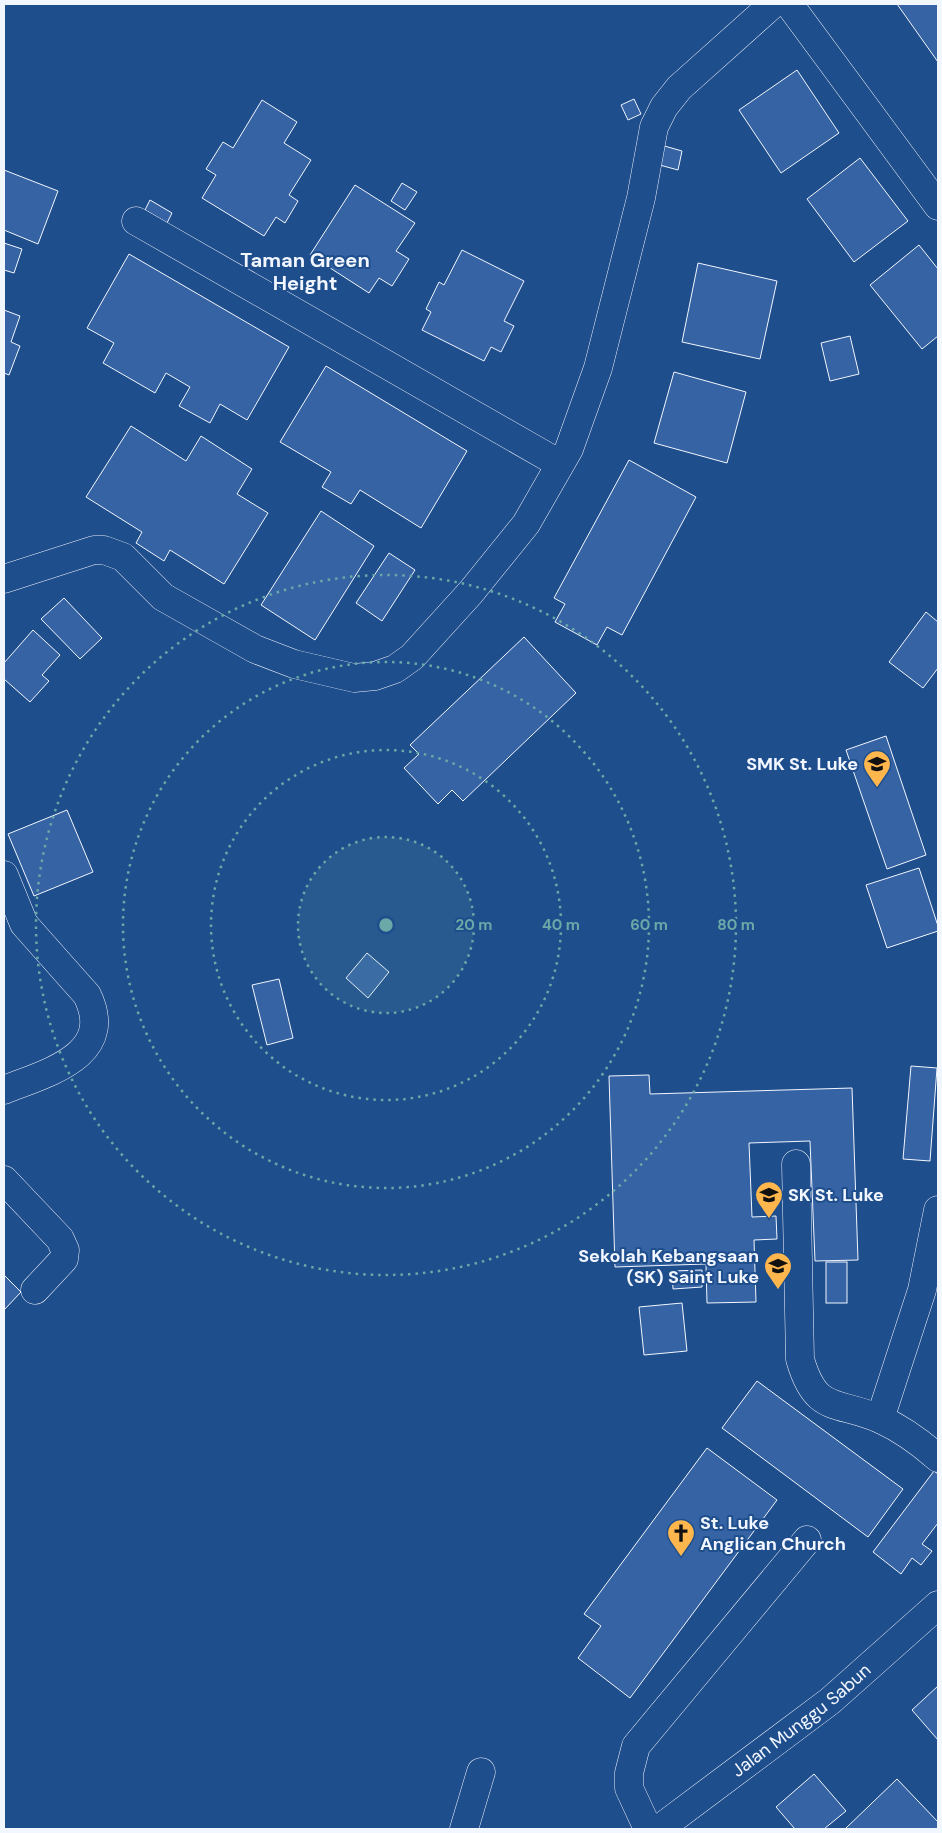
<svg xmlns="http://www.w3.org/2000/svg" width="942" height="1833" font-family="'DM Sans',sans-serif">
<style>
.building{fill:#3563a3;stroke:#f2f6ff}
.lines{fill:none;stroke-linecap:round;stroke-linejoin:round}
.minor-casing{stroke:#f2f6ff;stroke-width:29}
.minor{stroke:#1f4e8c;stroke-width:28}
.ring{fill:none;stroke:#6aa9a8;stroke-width:2.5;stroke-dasharray:2.5 5}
.labels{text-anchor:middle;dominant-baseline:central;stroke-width:4;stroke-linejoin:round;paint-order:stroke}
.poi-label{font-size:18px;font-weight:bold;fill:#f2f6ff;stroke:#1f4e8c;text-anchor:end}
.street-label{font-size:18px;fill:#f2f6ff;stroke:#1f4e8c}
.quarter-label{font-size:20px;font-weight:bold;fill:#f2f6ff;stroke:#1f4e8c}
.centre{fill:#6aa9a8;stroke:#1f4e8c;stroke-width:2.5}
.ring-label{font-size:15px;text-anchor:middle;font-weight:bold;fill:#6aa9a8;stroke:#1f4e8c;stroke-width:4;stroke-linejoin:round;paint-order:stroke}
</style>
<rect width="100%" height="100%" fill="#1f4e8c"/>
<g class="building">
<polygon points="897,4 938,4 938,62"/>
<polygon points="797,70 839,133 781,173 739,110"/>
<polygon points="634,99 641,114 628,120 621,105"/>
<polygon points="262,100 297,122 284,143 311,160 289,195 298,201 285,223 276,217 264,236 202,198 216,175 206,169 223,142 233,148"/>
<polygon points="661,145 682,151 678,170 656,164"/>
<polygon points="860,158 908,221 854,262 807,199"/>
<polygon points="4,170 58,191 38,244 4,230"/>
<polygon points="402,183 417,192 405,210 391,201"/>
<polygon points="355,185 415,223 396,251 409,259 392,286 379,278 369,293 310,255"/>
<polygon points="150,200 172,213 167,223 145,210"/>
<polygon points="4,243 22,249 14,273 4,270"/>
<polygon points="919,245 938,269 938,336 922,349 870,285"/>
<polygon points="462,250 524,281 504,321 514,326 501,352 491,347 484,361 422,330 431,312 426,309 439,282 444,285"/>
<polygon points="129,254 289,347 247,420 220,404 210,423 179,406 190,387 166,373 155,393 103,363 114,343 87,328"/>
<polygon points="698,263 777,281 760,359 682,342"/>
<polygon points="4,310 20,316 11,342 20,346 9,375 4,373"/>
<polygon points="850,336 859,374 830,381 821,343"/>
<polygon points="326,366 467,451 421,528 360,490 351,504 322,487 331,472 280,442"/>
<polygon points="674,372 746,392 727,463 654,443"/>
<polygon points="131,426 186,461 201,436 252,469 237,494 268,513 224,584 170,550 164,561 136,543 142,532 86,497"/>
<polygon points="629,460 696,497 622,635 607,627 597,645 555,622 565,604 554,598"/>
<polygon points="321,511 374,546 315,640 261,605"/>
<polygon points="389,553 415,570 382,621 356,603"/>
<polygon points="64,598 102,638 80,659 41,619"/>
<polygon points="926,612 938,622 938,668 923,688 889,662"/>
<polygon points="33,630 60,655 42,675 49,681 30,702 4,679 4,663"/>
<polygon points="524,637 576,693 463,801 452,790 438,804 404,768 419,754 410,745"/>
<polygon points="886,736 926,855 887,869 846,750"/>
<polygon points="67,810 93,872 34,896 8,834"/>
<polygon points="919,868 938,926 938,931 887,948 866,885"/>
<polygon points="367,953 389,972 368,998 346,978"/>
<polygon points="279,979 293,1038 267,1045 252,985"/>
<polygon points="911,1066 937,1068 930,1161 903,1159"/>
<polygon points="649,1075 650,1094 852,1088 858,1260 815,1261 810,1141 749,1143 752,1217 776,1216 777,1239 754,1240 756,1302 707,1303 706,1264 615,1267 609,1076"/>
<rect x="826" y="1262" width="21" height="41"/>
<polygon points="702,1270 702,1287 673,1289 672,1271"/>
<polygon points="4,1275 21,1292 4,1310"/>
<polygon points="682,1303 687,1351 644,1355 639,1307"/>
<polygon points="757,1381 903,1489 868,1537 722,1428"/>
<polygon points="707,1448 777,1500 630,1698 578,1658 601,1626 584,1614"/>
<polygon points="934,1471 938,1474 938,1523 922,1544 932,1551 921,1565 912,1558 901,1574 873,1552"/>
<polygon points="938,1686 938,1740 912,1710"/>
<polygon points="814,1774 846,1811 824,1829 795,1829 776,1807"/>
<polygon points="897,1779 938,1822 938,1829 845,1829"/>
</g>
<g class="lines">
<g class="minor-casing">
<g id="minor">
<polyline points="789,4 938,206"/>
<polyline points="136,221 560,464"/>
<polyline points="4,579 94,550 104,550 123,557 163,597 255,649 294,664 354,678 375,676 395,669 412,657 471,592 526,524 569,449 598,368 641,198 654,127 664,107 679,88 773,4"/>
<path d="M4,875l20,49 63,71c30,61 -41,78 -83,95"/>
<path d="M796,1164l4,195c16,56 37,41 80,60 22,10 41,24 58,39"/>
<polyline points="4,1180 60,1239 65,1250 64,1259 35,1290"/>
<polyline points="880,1419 922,1290 938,1210"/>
<polyline points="464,1829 481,1772"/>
<polyline points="648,1829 629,1788 629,1773 636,1746 807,1540"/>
<path id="s1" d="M659,1829l171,-128 108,-96"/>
</g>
</g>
<use href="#minor" class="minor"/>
</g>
<circle cx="386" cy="925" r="88" fill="#6aa9a8" fill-opacity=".12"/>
<g class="ring">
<circle cx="386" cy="925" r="88"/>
<circle cx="386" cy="925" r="175"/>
<circle cx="386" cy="925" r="263"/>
<circle cx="386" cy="925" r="350"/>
</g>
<defs>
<g id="school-pin" transform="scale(1.4375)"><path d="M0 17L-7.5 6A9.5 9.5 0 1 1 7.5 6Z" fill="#ffb74d" stroke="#1f4e8c"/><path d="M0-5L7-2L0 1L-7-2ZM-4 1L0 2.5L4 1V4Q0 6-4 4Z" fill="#111"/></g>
<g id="church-pin" transform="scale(1.4375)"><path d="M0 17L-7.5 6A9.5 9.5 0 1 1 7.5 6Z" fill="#ffb74d" stroke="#1f4e8c"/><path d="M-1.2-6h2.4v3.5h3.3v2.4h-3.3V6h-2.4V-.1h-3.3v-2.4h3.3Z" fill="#111"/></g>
</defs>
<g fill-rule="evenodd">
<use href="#school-pin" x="877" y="764"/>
<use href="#school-pin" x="769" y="1195"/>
<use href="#school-pin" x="778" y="1266"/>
<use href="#church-pin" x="681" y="1533"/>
</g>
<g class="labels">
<g class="poi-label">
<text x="858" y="764">SMK St. Luke</text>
<text x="788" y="1195" text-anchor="start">SK St. Luke</text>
<text x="759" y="1256">Sekolah Kebangsaan<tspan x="759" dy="21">(SK) Saint Luke</tspan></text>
<text x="700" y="1523" text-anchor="start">St. Luke<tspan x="700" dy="21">Anglican Church</tspan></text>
</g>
<g class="street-label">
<text stroke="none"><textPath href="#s1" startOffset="179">Jalan Munggu Sabun</textPath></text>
</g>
<g class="quarter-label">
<text x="305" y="260">Taman Green<tspan x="305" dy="23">Height</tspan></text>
</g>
</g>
<circle cx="386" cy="925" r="8" class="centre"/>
<g class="ring-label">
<text x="474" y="930">20 m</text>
<text x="561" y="930">40 m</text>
<text x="649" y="930">60 m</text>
<text x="736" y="930">80 m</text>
</g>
<rect width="942" height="1833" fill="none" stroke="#f2f6ff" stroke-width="10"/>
</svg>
